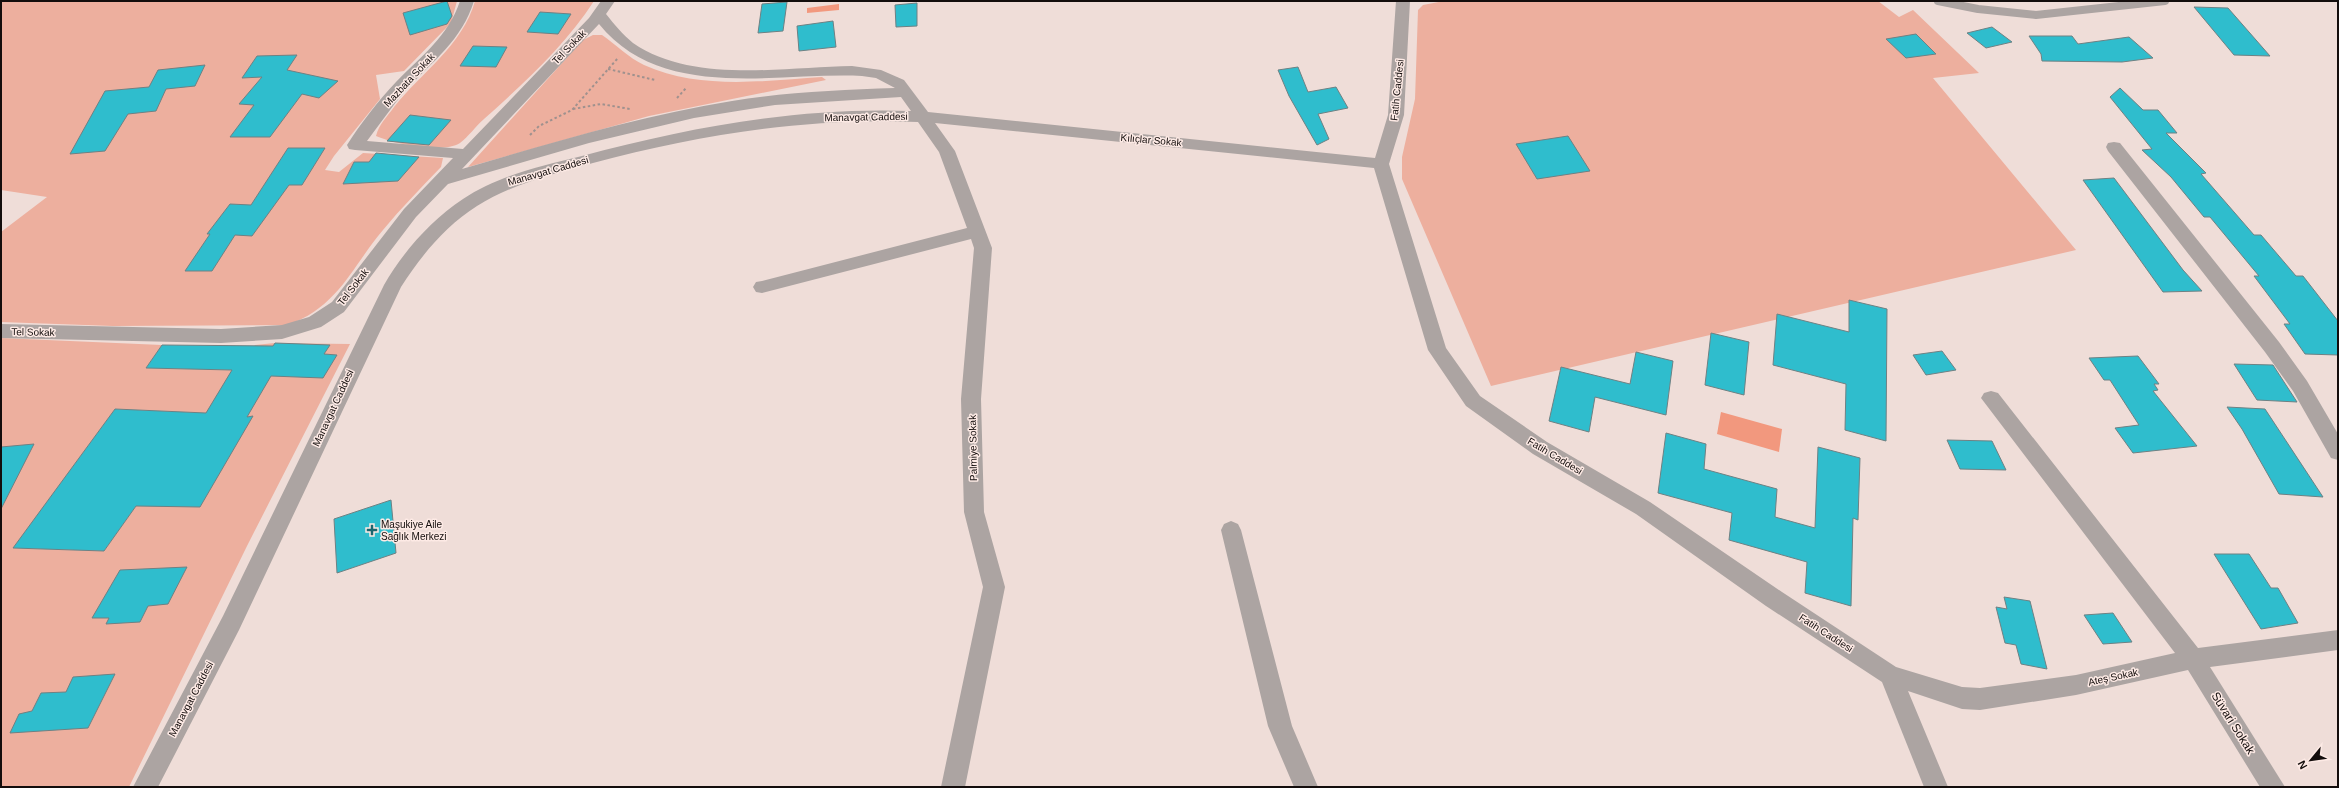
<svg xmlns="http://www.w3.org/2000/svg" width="2339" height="788" font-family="Helvetica,sans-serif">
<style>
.green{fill:#edaf9e;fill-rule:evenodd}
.water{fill:#f2987e}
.building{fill:#2fbdcd;stroke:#6e8183}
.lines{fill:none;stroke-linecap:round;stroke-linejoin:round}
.path{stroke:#9f918e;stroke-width:2;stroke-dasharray:2.5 2.5;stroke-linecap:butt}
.lane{stroke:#aca4a2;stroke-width:8}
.street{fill:#aca4a2;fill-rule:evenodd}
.poi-dot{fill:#1a666f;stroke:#fdeae5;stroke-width:1.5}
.labels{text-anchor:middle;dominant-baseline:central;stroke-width:3;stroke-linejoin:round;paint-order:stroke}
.street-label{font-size:10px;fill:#130d0c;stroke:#fdeae5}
.poi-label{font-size:10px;fill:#130d0c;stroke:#fdeae5;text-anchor:start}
.near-street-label{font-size:12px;fill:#130d0c;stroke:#fdeae5}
</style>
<rect width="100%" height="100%" fill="#efddd8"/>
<g class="green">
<path d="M1,1h456l-6,22 -47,48 -28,4 4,24 -46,57 -9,14 14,2 24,-19 80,5 -2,9c-20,21 -40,41 -58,63 -32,38 -44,76 -95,95l-175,1 -112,-4v-90l46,-35 -46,-7z"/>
<path d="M475,1h119c-29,45 -71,83 -110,118 -8,7 -16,18 -24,24 -17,11 -66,1 -84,-7 3,-12 11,-19 18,-29 27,-34 69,-62 81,-106z"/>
<polygon points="1444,1 1878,1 1899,17 1913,10 1979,73 1933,78 2076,250 1491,386 1402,179 1402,157 1415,99 1418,10 1423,5"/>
<path d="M593,35h9c13,9 27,23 42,30 56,25 118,16 178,12l4,3 -177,36 -181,51 115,-127z"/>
<path d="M1,338l161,7 -16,23 93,2 16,-25 20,-2 75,1 -103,202 -118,241h-128zM115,409l87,4 -98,138 -90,-3z"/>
</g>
<g class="water">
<polygon points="839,4 839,10 807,13 807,8"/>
<polygon points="1721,412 1782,429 1779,452 1717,434"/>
</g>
<g class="building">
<polygon points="447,1 452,16 447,24 410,35 403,13"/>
<polygon points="787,2 783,31 758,33 762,4"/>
<polygon points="917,3 917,26 896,27 895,5"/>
<polygon points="2194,7 2228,8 2270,56 2234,55"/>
<polygon points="540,12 571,14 558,34 527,32"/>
<polygon points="833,21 836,47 799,51 797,26"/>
<polygon points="1992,27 2012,42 1986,48 1967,33"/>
<polygon points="1916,34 1936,54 1906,58 1886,39"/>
<polygon points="2029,36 2072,36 2078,44 2129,37 2153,58 2122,62 2042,61 2041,54"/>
<polygon points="473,46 507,47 496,67 460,66"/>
<polygon points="297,55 287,70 338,81 319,98 302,94 270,137 230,137 254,105 239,104 262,77 242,78 257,56"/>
<polygon points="205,65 195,86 166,89 156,111 128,114 105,151 70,154 105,91 149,87 158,70"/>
<polygon points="1298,67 1308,92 1336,87 1348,108 1318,114 1329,139 1317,145 1289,96 1278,70"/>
<polygon points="2120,88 2143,110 2158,110 2177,133 2166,133 2206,173 2201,174 2254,235 2261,235 2296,276 2303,276 2338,321 2338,355 2305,354 2284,324 2290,324 2254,276 2259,276 2210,217 2204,217 2171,177 2142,150 2152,149 2110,97"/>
<polygon points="410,115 451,120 429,145 387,141"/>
<polygon points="1568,136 1590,171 1537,179 1516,144"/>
<polygon points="288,148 325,148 302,185 289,185 252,236 235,235 212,271 185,271 210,234 207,234 230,204 251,205"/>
<polygon points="376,153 419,157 398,181 343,184 354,162 369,162"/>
<polygon points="2114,178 2183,270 2202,291 2163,292 2083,180"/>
<polygon points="1849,300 1887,309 1886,441 1845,430 1846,384 1773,365 1777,314 1849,332"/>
<polygon points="1711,333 1749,342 1744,395 1705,385"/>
<polygon points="275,343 330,345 324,354 337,355 323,378 271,376 247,417 253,416 200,507 136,506 104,551 13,548 115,409 206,413 232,370 146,368 162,345 273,346"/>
<polygon points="1942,351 1956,370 1926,375 1913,355"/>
<polygon points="1636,352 1673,361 1666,415 1595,397 1589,432 1549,421 1561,367 1630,384"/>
<polygon points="2138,356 2159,384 2154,384 2158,390 2153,391 2197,446 2133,453 2115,428 2139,425 2110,380 2104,380 2089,358"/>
<polygon points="2234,364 2273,365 2297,402 2257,400"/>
<polygon points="2227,407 2265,409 2323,497 2279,494 2242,429"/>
<polygon points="1666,433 1706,444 1704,469 1777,489 1775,517 1815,528 1818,447 1860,458 1858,520 1853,518 1851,606 1805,593 1807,562 1729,540 1732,513 1658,493"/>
<polygon points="1947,440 1992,441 2006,470 1960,469"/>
<polygon points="34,444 1,509 1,447"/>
<polygon points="391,500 396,553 337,573 334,519"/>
<polygon points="2214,554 2249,554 2271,588 2278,588 2298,623 2261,629"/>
<polygon points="187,567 168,604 148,606 140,622 106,624 109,618 92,618 120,570"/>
<polygon points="2004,597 2030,601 2047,669 2021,664 2016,645 2005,643 1996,607 2007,609"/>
<polygon points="2113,613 2132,642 2103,644 2084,615"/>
<polygon points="115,674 88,728 10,733 19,714 32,711 41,693 66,692 73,677"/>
</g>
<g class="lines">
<g class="path">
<polyline points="608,69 655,80"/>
<polyline points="677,98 687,87"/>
<polyline points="573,109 601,104 630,109"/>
<polyline points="530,135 539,126 572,110 618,58"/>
</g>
<polyline class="lane" points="1938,1 1978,9 2036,15 2165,1"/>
<g class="street">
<path d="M460,1h14c-12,39 -41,60 -68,89 -14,16 -26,34 -39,51l96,8 126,-131 12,-17h14l-9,13c8,10 17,21 27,29 59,41 151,24 219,23l29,4 23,10 24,32 447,46 13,-43 8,-114h14l-6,114 -15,49 57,184 34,48 67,46 103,60 132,90 114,75 66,20 18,1 96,-13 99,-22 -194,-255 3,-5 7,-2 7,2 200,255 140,-18v20l-128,17 75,120h-25l-72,-117 -112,25 -96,15 -18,-1 -54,-18 40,96h-24l-42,-105 -116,-76 -130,-92 -103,-60 -67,-48 -38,-56 -54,-182 -439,-45 20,28 37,97 -11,151 3,113 21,75 -40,200h-24l42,-200 -19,-75 -3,-113 13,-151 -3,-9 -209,54 -6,-1 -3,-5 3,-5 6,-1 205,-53 -28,-76 -21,-30c-110,-5 -219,13 -325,41 -40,11 -81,21 -116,43 -32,20 -56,50 -76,81l-162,343 -81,157h-25l90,-171 161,-331c19,-33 47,-65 79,-86 36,-24 79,-33 119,-43 108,-29 217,-49 329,-45l-10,-14 -126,8 -81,13 -105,25 -141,41 -32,33 -72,95 -23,15 -39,12 -61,4 -220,-5v-14l220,5 61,-4 27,-8 23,-15 72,-93 49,-51 -98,-8 -6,-1 -2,-4c14,-22 31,-44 49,-63 25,-26 52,-45 64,-81zM599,24c63,78 176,48 263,52l14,2 19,10c-55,2 -109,4 -163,13 -92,15 -181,42 -270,68z"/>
<polygon points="2114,142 2120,143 2279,342 2307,381 2338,434 2338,460 2331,458 2293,391 2265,352 2108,151 2106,147 2108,143"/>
<polygon points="1231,521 1238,524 1241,530 1292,726 1318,787 1294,787 1268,726 1221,530 1224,524"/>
</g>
</g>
<path class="poi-dot" d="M370 524h4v4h4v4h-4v4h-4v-4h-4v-4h4z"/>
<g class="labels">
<g class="street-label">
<text transform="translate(569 47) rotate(-46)">Tel Sokak</text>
<text transform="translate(409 80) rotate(-47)">Mazbata Sokak</text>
<text transform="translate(1397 90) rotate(-84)">Fatih Caddesi</text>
<text transform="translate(866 117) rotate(-1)">Manavgat Caddesi</text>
<text transform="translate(1151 140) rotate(5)">Kılıçlar Sokak</text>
<text transform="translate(548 171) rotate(-16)">Manavgat Caddesi</text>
<text transform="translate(353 287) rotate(-52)">Tel Sokak</text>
<text transform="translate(33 332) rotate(1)">Tel Sokak</text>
<text transform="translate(333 408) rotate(-65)">Manavgat Caddesi</text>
<text transform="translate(973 448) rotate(-91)">Palmiye Sokak</text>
<text transform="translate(1555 456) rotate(31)">Fatih Caddesi</text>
<text transform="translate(1826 633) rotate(33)">Fatih Caddesi</text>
<text transform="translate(2113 677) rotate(-12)">Ateş Sokak</text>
<text transform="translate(191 699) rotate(-62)">Manavgat Caddesi</text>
</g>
<g class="poi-label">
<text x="381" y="524">Maşukiye Aile<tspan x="381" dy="12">Sağlık Merkezi</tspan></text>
</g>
<g class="near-street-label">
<text transform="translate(2233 723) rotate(58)">Süvari Sokak</text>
</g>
</g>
<rect width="2339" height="788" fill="none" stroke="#130d0c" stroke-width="4"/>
<g transform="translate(2311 760) rotate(241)" stroke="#fdeae5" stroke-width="3" paint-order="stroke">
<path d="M0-3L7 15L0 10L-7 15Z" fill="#130d0c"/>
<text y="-6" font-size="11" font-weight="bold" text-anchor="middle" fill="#130d0c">N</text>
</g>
</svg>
